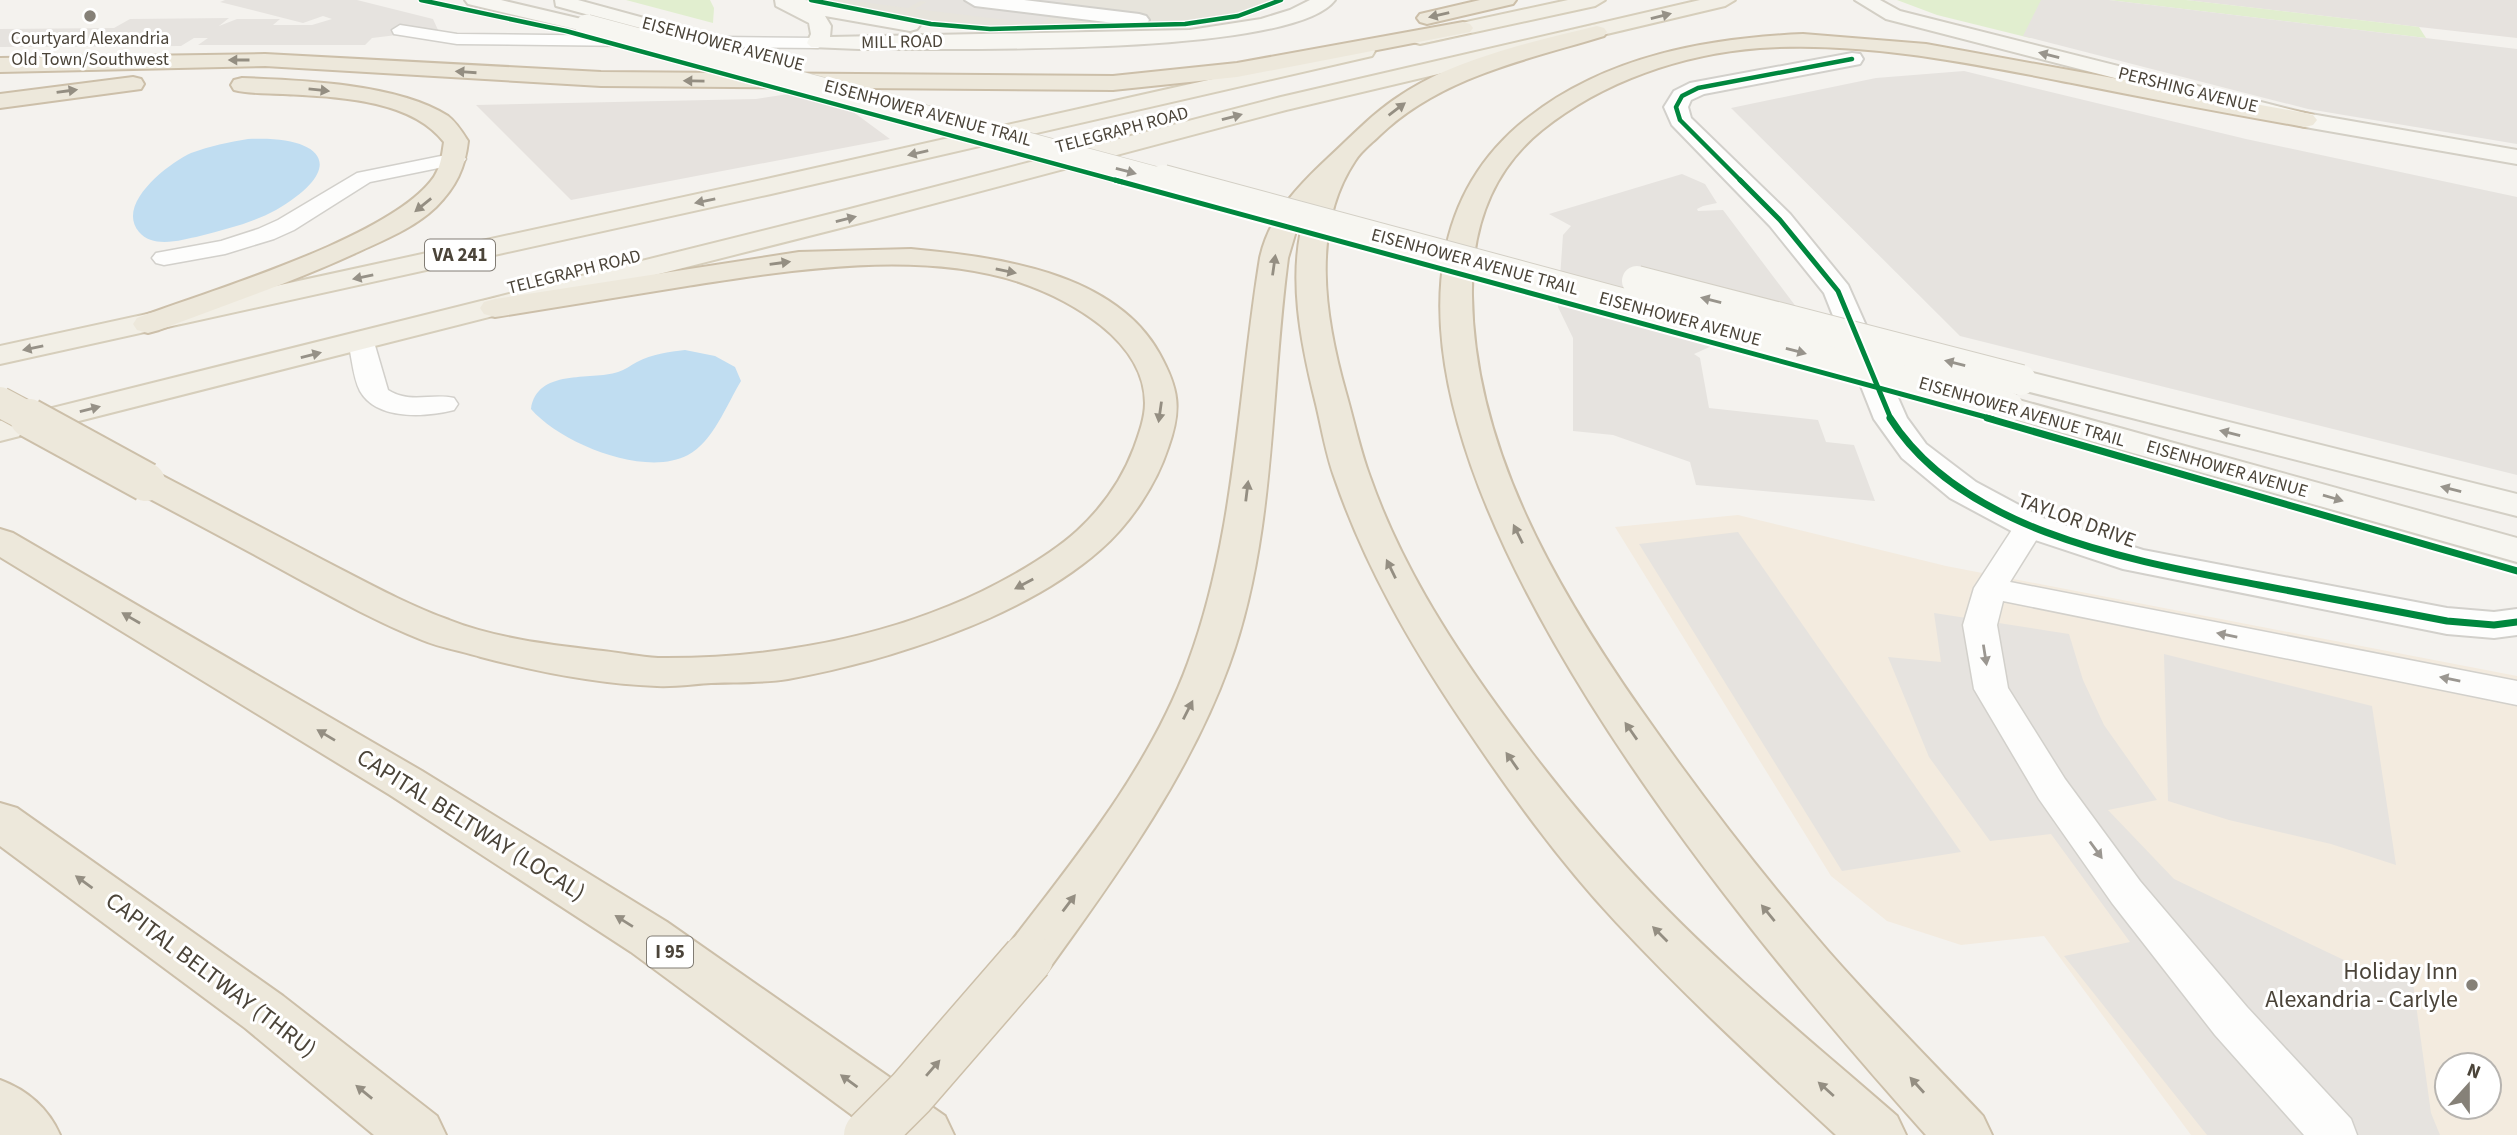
<svg xmlns="http://www.w3.org/2000/svg" width="2517" height="1135" font-family="'Source Sans 3',sans-serif">
<style>
.residential{fill:#e7e4dc}
.commercial{fill:#f3ebdf;fill-rule:evenodd}
.industrial{fill:#e6e2de}
.green{fill:#e1eecf}
.parking{fill:#e6e3df}
.water{fill:#c0ddf1}
.lines{fill:none;stroke-linecap:round;stroke-linejoin:round}
.lane-casing{stroke:#d2d0cb;stroke-width:3}
.street-casing{stroke:#d2d0cb;stroke-width:4}
.secondary-casing{stroke:#d3cfc5;stroke-width:4}
.primary-casing{stroke:#d6cebb;stroke-width:4}
.highway-casing{stroke:#ccbfa9;stroke-width:4}
.lane{fill:#fdfdfc;fill-rule:evenodd}
.street{fill:#fdfdfc;fill-rule:evenodd}
.secondary{fill:#f7f6f1;fill-rule:evenodd}
.primary{fill:#f2efe6;fill-rule:evenodd}
.highway{fill:#ede8db;fill-rule:evenodd}
.secondary-bridge-far1-casing{stroke:#d3cfc5;stroke-width:24;stroke-linecap:butt}
.secondary-bridge-casing{stroke:#d3cfc5;stroke-width:32;stroke-linecap:butt}
.highway-bridge-far2-casing{stroke:#ccbfa9;stroke-width:32;stroke-linecap:butt}
.highway-bridge-far1-casing{stroke:#ccbfa9;stroke-width:42;stroke-linecap:butt}
.highway-bridge-casing{stroke:#ccbfa9;stroke-width:53;stroke-linecap:butt}
.secondary-bridge-far1{stroke:#f7f6f1;stroke-width:23}
.secondary-bridge{stroke:#f7f6f1;stroke-width:30}
.highway-bridge-far2{stroke:#ede8db;stroke-width:30}
.highway-bridge-far1{stroke:#ede8db;stroke-width:38}
.highway-bridge{stroke:#ede8db;stroke-width:50}
.cycleway-far2-casing{stroke:#fff;stroke-width:7}
.cycleway-far1-casing{stroke:#fff;stroke-width:9}
.cycleway-casing{stroke:#fff;stroke-width:11}
.cycleway-far2{stroke:#00873e;stroke-width:4.5}
.cycleway-far1{stroke:#00873e;stroke-width:5}
.cycleway{stroke:#00873e;stroke-width:7}
.oneway{fill:#948e82}
.oneway2{fill:#969187}
.oneway3{fill:#98948c}
.oneway4{fill:#9b9791}
.poi-dot{fill:#868178;stroke:#fff;stroke-width:2.5}
.labels{text-anchor:middle;dominant-baseline:central;stroke-width:6;stroke-linejoin:round;paint-order:stroke}
.far-poi-label{font-size:18px;fill:#4b4439;stroke:#fff}
.far-street-label{font-size:18px;fill:#4b4439;stroke:#fff}
.shield{fill:#fff;stroke:#817c74;stroke-width:2}
.shield-label{font-size:19px;font-weight:bold;fill:#4b4439}
.street-label{font-size:21px;fill:#4b4439;stroke:#fff}
.near-street-label{font-size:24px;fill:#4b4439;stroke:#fff}
.near-poi-label{font-size:24px;fill:#4b4439;stroke:#fff;text-anchor:end}
</style>
<rect width="100%" height="100%" fill="#f4f2ee"/>
<polygon class="residential" points="824,0 1275,0 1237,14 1173,24 976,28 946,25"/>
<path class="commercial" d="M1738,515l208,51 571,110v459h-326l-147,-199 -83,9 -74,-24 -56,-45 -216,-349zM2447,1065h42v42h-42z"/>
<g class="industrial">
<polygon points="2186,0 2517,0 2517,38 2419,27"/>
<polygon points="822,89 890,139 571,200 476,105 756,99"/>
</g>
<g class="green">
<polygon points="626,0 710,0 714,8 713,23"/>
<polygon points="1897,0 2103,0 2030,38 1937,15"/>
<polygon points="2109,0 2186,0 2419,27 2426,38"/>
</g>
<g class="parking">
<polygon points="225,0 357,0 433,19 438,30 372,38 365,45 198,45 208,38 194,38 181,46 0,47 0,29 114,28 130,19 229,18 219,26 237,19 280,19 273,25 312,25 332,19 323,16 303,23 220,2"/>
<polygon points="846,0 1062,0 1068,5 1040,24 915,9 926,2 920,1 908,8"/>
<polygon points="2041,0 2109,0 2517,49 2517,144 2308,109 2023,36"/>
<polygon points="1964,71 2246,139 2517,197 2517,475 1960,336 1731,108 1876,78"/>
<polygon points="1682,174 1705,184 1717,203 1703,206 1697,209 1698,211 1723,210 1797,308 1694,354 1700,358 1709,408 1818,420 1826,442 1854,445 1875,501 1696,485 1690,462 1613,435 1573,431 1573,338 1558,307 1563,235 1571,226 1549,214"/>
<polygon points="1738,532 1961,852 1842,871 1639,544"/>
<polygon points="1934,613 2069,634 2083,680 2104,725 2157,800 2108,810 2174,879 2346,961 2413,983 2431,1113 2440,1135 2207,1135 2064,956 2130,942 2051,834 1990,841 1929,757 1888,657 1941,662"/>
<polygon points="2164,654 2372,706 2396,865 2331,844 2229,820 2168,801"/>
</g>
<g class="water">
<path d="M248,139c75,-4 102,28 28,71 -24,13 -49,19 -76,26 -18,4 -47,13 -61,-4 -24,-28 30,-69 52,-79 19,-7 38,-11 57,-14z"/>
<path d="M685,350l30,6 20,11 6,14c-14,23 -28,61 -53,74 -43,23 -128,-12 -157,-46 6,-41 59,-28 87,-37 7,-2 13,-7 19,-10 15,-8 32,-10 48,-12z"/>
</g>
<g class="lines">
<g class="lane-casing">
<g id="lane">
<polygon points="400,25 457,34 818,38 827,43 818,48 457,44 394,34 392,30"/>
<polygon points="456,153 463,155 466,159 463,163 370,182 294,230 274,239 225,254 164,265 156,263 152,258 156,253 221,241 258,229 278,220 357,173"/>
<path d="M361,334l9,3 4,5 14,48c22,14 43,3 66,8l4,6 -4,6c-28,7 -77,11 -94,-19 -7,-13 -8,-34 -12,-49l4,-5z"/>
<polygon points="2030,517 2041,519 2045,526 2010,582 2517,681 2517,705 2003,601 1997,625 2008,688 2065,779 2140,881 2247,1007 2351,1119 2357,1135 2304,1135 2215,1035 2112,903 2039,799 1974,689 1963,625 1974,588 2019,519"/>
</g>
</g>
<g class="street-casing">
<g id="street">
<polygon points="965,0 1024,0 1139,14 1146,16 1149,20 1146,24 1139,26 975,6"/>
<polygon points="1852,53 1860,54 1863,59 1860,64 1704,94 1691,100 1688,107 1691,118 1790,214 1848,285 1907,418 1926,444 1976,482 2043,518 2143,550 2447,608 2494,612 2517,609 2517,635 2494,638 2447,634 2123,569 2017,534 1950,498 1902,458 1874,419 1824,293 1770,226 1672,125 1664,107 1674,91 1690,83"/>
</g>
</g>
<g class="secondary-casing">
<g id="secondary">
<polygon points="465,0 501,0 594,22 597,26 594,30 587,32 468,4"/>
<polygon points="555,0 578,0 666,24 669,28 666,32 659,34 556,6"/>
<path d="M775,0h30l105,19 7,2 3,4 -3,4 -7,2 -85,-15 6,10 -1,11 360,-7 71,-11 29,-9 20,-10h25c-43,58 -396,48 -476,49l-48,-2 -4,-4 4,-9 -2,-11 -33,-17z"/>
<polygon points="1855,0 1880,0 1900,11 2305,113 2517,150 2517,164 2305,127 1886,19"/>
<polygon points="2021,370 2517,494 2517,516 2010,387 2005,380 2010,373"/>
<polygon points="2008,397 2517,538 2517,562 1996,414 1991,407 1996,400"/>
</g>
</g>
<g class="primary-casing">
<g id="primary">
<polygon points="1568,0 1605,0 1595,6 1420,44 1413,42 1410,38 1413,34 1420,32"/>
<polygon points="1700,0 1735,0 1725,6 1286,110 864,222 0,441 0,421 846,210 1281,97"/>
<polygon points="1364,45 1372,46 1375,51 1372,56 771,194 0,364 0,346 771,178"/>
</g>
</g>
<g class="highway-casing">
<g id="highway">
<polygon points="1480,0 1516,0 1513,4 1427,24 1420,22 1417,18 1420,14"/>
<polygon points="1463,22 1470,24 1473,28 1470,32 1237,77 1113,90 601,86 265,66 0,72 0,58 265,54 601,72 1113,76 1237,63"/>
<path d="M1597,26l7,2 3,4 -3,4c-78,24 -162,40 -224,99 -8,8 -19,16 -25,26 -45,68 -30,158 -9,232 8,28 14,57 24,84 29,83 76,158 127,229 47,65 97,127 152,185 77,81 164,152 248,225l9,19h-70c-75,-69 -150,-138 -220,-213 -58,-62 -108,-132 -155,-202 -51,-76 -96,-154 -126,-241 -9,-24 -13,-50 -19,-75 -15,-60 -30,-132 -10,-192l-10,19 -8,27c-18,134 -12,278 -59,407 -41,113 -114,212 -183,308l-18,7 -18,-7 -8,-15 8,-15c67,-87 140,-176 178,-280 48,-129 50,-271 72,-405 9,-42 38,-72 68,-100 24,-22 46,-46 73,-63 53,-36 134,-54 196,-69z"/>
<path d="M1803,34l123,10 379,69 8,2 4,5 -4,5 -8,2c-78,-14 -155,-28 -233,-44 -102,-20 -207,-42 -312,-35 -78,6 -157,33 -218,82 -52,42 -71,101 -70,166 2,152 84,292 169,414 58,83 120,164 187,241 50,57 103,110 155,165l9,19h-66c-164,-184 -694,-788 -397,-1018 78,-61 179,-79 274,-83z"/>
<polygon points="133,77 141,79 144,84 141,89 0,108 0,94"/>
<path d="M242,78c58,2 157,6 206,38 8,6 15,17 20,25 -3,27 -12,46 -32,66 -22,21 -50,32 -78,45 -65,30 -132,53 -199,78l-11,3 -11,-3 -4,-6 4,-6c72,-27 256,-81 297,-141 7,-11 8,-22 10,-35 -34,-44 -110,-45 -161,-48 -16,-1 -33,0 -49,-4l-3,-5 3,-5z"/>
<path d="M911,249c83,8 202,22 248,104 20,36 23,56 9,95 -12,37 -38,76 -68,102 -77,68 -212,111 -312,129 -25,4 -52,3 -77,4 -18,1 -36,4 -54,3 -59,-2 -119,-14 -176,-29 -19,-6 -40,-9 -59,-17 -43,-17 -84,-40 -125,-62 -54,-30 -109,-59 -164,-88l-5,-8 5,-8 13,-3 13,3c55,29 109,57 164,86 41,21 82,44 126,60 48,19 103,25 154,31 18,2 37,6 55,7 98,1 201,-15 291,-52 40,-16 96,-46 128,-75 25,-23 45,-51 57,-83 5,-14 11,-30 11,-45 0,-63 -76,-104 -126,-121 -101,-33 -229,-12 -332,4 -64,10 -128,21 -192,31l-11,-3 -4,-6 4,-6 11,-3 304,-47z"/>
<polygon points="0,529 13,533 422,771 667,922 945,1116 954,1135 879,1135 631,952 390,795 0,557"/>
<polygon points="0,803 17,808 283,996 437,1116 446,1135 374,1135 245,1028 0,846"/>
<path d="M0,1080c27,10 48,28 60,55h-60z"/>
</g>
</g>
<use href="#lane" class="lane"/>
<use href="#street" class="street"/>
<use href="#secondary" class="secondary"/>
<use href="#primary" class="primary"/>
<use href="#highway" class="highway"/>
<g class="secondary-bridge-far1-casing">
<polyline id="secondary-bridge-far1" points="587,26 1170,182"/>
</g>
<g class="secondary-bridge-casing">
<g id="secondary-bridge">
<polyline points="1163,180 2008,407"/>
<polyline points="1637,281 2021,380"/>
</g>
</g>
<g class="highway-bridge-far2-casing">
<polyline id="highway-bridge-far2" points="0,402 32,419"/>
</g>
<g class="highway-bridge-far1-casing">
<polyline id="highway-bridge-far1" points="29,418 146,482"/>
</g>
<g class="highway-bridge-casing">
<polyline id="highway-bridge" points="869,1135 911,1093 1028,958"/>
</g>
<use href="#secondary-bridge-far1" class="secondary-bridge-far1"/>
<use href="#secondary-bridge" class="secondary-bridge"/>
<use href="#highway-bridge-far2" class="highway-bridge-far2"/>
<use href="#highway-bridge-far1" class="highway-bridge-far1"/>
<use href="#highway-bridge" class="highway-bridge"/>
<g class="cycleway-far2-casing">
<g id="cycleway-far2">
<polyline points="421,0 566,31 1122,182"/>
<polyline points="811,0 931,24 990,29 1185,24 1238,16 1281,0"/>
<polyline points="1742,182 1680,120 1676,107 1682,96 1698,88 1852,59"/>
</g>
</g>
<g class="cycleway-far1-casing">
<g id="cycleway-far1">
<polyline points="1115,180 1993,419"/>
<polyline points="1740,180 1780,220 1838,291 1891,419"/>
</g>
</g>
<g class="cycleway-casing">
<g id="cycleway">
<path d="M1890,418c73,115 245,143 369,167 62,12 125,24 188,36l47,4 23,-3"/>
<polyline points="1987,418 2517,571"/>
</g>
</g>
<use href="#cycleway-far2" class="cycleway-far2"/>
<use href="#cycleway-far1" class="cycleway-far1"/>
<use href="#cycleway" class="cycleway"/>
</g>
<defs><path id="oneway-solid" d="M-6-.8H1V-3.2L6.5 0L1 3.2V.8H-6Z" transform="scale(1.75)"/></defs>
<g class="oneway">
<use href="#oneway-solid" transform="translate(1439 15) rotate(167)"/>
<use href="#oneway-solid" transform="translate(239 60) rotate(-180)"/>
<use href="#oneway-solid" transform="translate(466 72) rotate(-176)"/>
<use href="#oneway-solid" transform="translate(694 81) rotate(-179)"/>
<use href="#oneway-solid" transform="translate(319 90) rotate(6)"/>
<use href="#oneway-solid" transform="translate(67 91) rotate(-8)"/>
<use href="#oneway-solid" transform="translate(1397 109) rotate(-37)"/>
<use href="#oneway-solid" transform="translate(423 205) rotate(141)"/>
<use href="#oneway-solid" transform="translate(780 263) rotate(-8)"/>
<use href="#oneway-solid" transform="translate(1274 265) rotate(-82)"/>
<use href="#oneway-solid" transform="translate(1006 271) rotate(12)"/>
<use href="#oneway-solid" transform="translate(1160 412) rotate(98)"/>
<use href="#oneway-solid" transform="translate(1247 491) rotate(-83)"/>
<use href="#oneway-solid" transform="translate(1518 534) rotate(-116)"/>
<use href="#oneway-solid" transform="translate(1391 569) rotate(-116)"/>
<use href="#oneway-solid" transform="translate(1024 584) rotate(152)"/>
<use href="#oneway-solid" transform="translate(131 618) rotate(-150)"/>
<use href="#oneway-solid" transform="translate(1188 710) rotate(-63)"/>
<use href="#oneway-solid" transform="translate(1631 731) rotate(-125)"/>
<use href="#oneway-solid" transform="translate(326 735) rotate(-149)"/>
<use href="#oneway-solid" transform="translate(1512 761) rotate(-125)"/>
<use href="#oneway-solid" transform="translate(84 882) rotate(-144)"/>
<use href="#oneway-solid" transform="translate(1069 903) rotate(-53)"/>
<use href="#oneway-solid" transform="translate(1768 913) rotate(-129)"/>
<use href="#oneway-solid" transform="translate(624 921) rotate(-148)"/>
<use href="#oneway-solid" transform="translate(1660 934) rotate(-135)"/>
<use href="#oneway-solid" transform="translate(933 1068) rotate(-49)"/>
<use href="#oneway-solid" transform="translate(849 1081) rotate(-144)"/>
<use href="#oneway-solid" transform="translate(1917 1085) rotate(-132)"/>
<use href="#oneway-solid" transform="translate(1826 1089) rotate(-138)"/>
<use href="#oneway-solid" transform="translate(364 1092) rotate(-141)"/>
</g>
<g class="oneway2">
<use href="#oneway-solid" transform="translate(1661 16) rotate(-14)"/>
<use href="#oneway-solid" transform="translate(1232 117) rotate(-15)"/>
<use href="#oneway-solid" transform="translate(918 153) rotate(167)"/>
<use href="#oneway-solid" transform="translate(705 201) rotate(168)"/>
<use href="#oneway-solid" transform="translate(846 219) rotate(-14)"/>
<use href="#oneway-solid" transform="translate(363 277) rotate(168)"/>
<use href="#oneway-solid" transform="translate(33 348) rotate(168)"/>
<use href="#oneway-solid" transform="translate(311 355) rotate(-14)"/>
<use href="#oneway-solid" transform="translate(90 409) rotate(-14)"/>
</g>
<g class="oneway3">
<use href="#oneway-solid" transform="translate(2049 55) rotate(-166)"/>
<use href="#oneway-solid" transform="translate(1126 171) rotate(15)"/>
<use href="#oneway-solid" transform="translate(1711 300) rotate(-166)"/>
<use href="#oneway-solid" transform="translate(1796 351) rotate(15)"/>
<use href="#oneway-solid" transform="translate(1955 363) rotate(-166)"/>
<use href="#oneway-solid" transform="translate(2230 433) rotate(-166)"/>
<use href="#oneway-solid" transform="translate(2451 489) rotate(-166)"/>
<use href="#oneway-solid" transform="translate(2333 498) rotate(16)"/>
</g>
<g class="oneway4">
<use href="#oneway-solid" transform="translate(2227 635) rotate(-169)"/>
<use href="#oneway-solid" transform="translate(1985 655) rotate(81)"/>
<use href="#oneway-solid" transform="translate(2450 679) rotate(-169)"/>
<use href="#oneway-solid" transform="translate(2096 850) rotate(54)"/>
</g>
<g class="poi-dot">
<circle cx="90" cy="16" r="7"/>
<circle cx="2472" cy="985" r="7"/>
</g>
<g class="labels">
<g class="far-poi-label">
<text x="90" y="38">Courtyard Alexandria<tspan x="90" dy="21">Old Town/Southwest</tspan></text>
</g>
<g class="far-street-label">
<text transform="translate(902 42) rotate(-1)">MILL ROAD</text>
<text transform="translate(723 44) rotate(15)">EISENHOWER AVENUE</text>
<text transform="translate(2188 90) rotate(14)">PERSHING AVENUE</text>
<text transform="translate(928 113) rotate(15)">EISENHOWER AVENUE TRAIL</text>
<text transform="translate(1122 130) rotate(-15)">TELEGRAPH ROAD</text>
<text transform="translate(1475 262) rotate(15)">EISENHOWER AVENUE TRAIL</text>
<text transform="translate(574 272) rotate(-14)">TELEGRAPH ROAD</text>
<text transform="translate(1680 319) rotate(15)">EISENHOWER AVENUE</text>
<text transform="translate(2022 412) rotate(16)">EISENHOWER AVENUE TRAIL</text>
<text transform="translate(2227 469) rotate(16)">EISENHOWER AVENUE</text>
</g>
<g class="shield">
<rect x="425" y="239.5" width="70" height="31" rx="5"/>
<rect x="647" y="936.5" width="46" height="31" rx="5"/>
</g>
<g class="shield-label">
<text x="460" y="255">VA 241</text>
<text x="670" y="952">I 95</text>
</g>
<g class="street-label">
<text transform="translate(2077 520) rotate(20)">TAYLOR DRIVE</text>
</g>
<g class="near-street-label">
<text transform="translate(471 825) rotate(32)">CAPITAL BELTWAY (LOCAL)</text>
<text transform="translate(211 975) rotate(37)">CAPITAL BELTWAY (THRU)</text>
</g>
<g class="near-poi-label">
<text x="2458" y="971">Holiday Inn<tspan x="2458" dy="28">Alexandria - Carlyle</tspan></text>
</g>
</g>
<g transform="translate(2468 1086) rotate(21)"><circle r="33" fill="#ffffff" stroke="#b7b4b0" stroke-width="2"/>
<path d="M0-5L12 26L0 18L-12 26Z" fill="#868178"/>
<text y="-10" font-size="19" font-weight="bold" text-anchor="middle" fill="#4b4439">N</text>
</g>
</svg>
